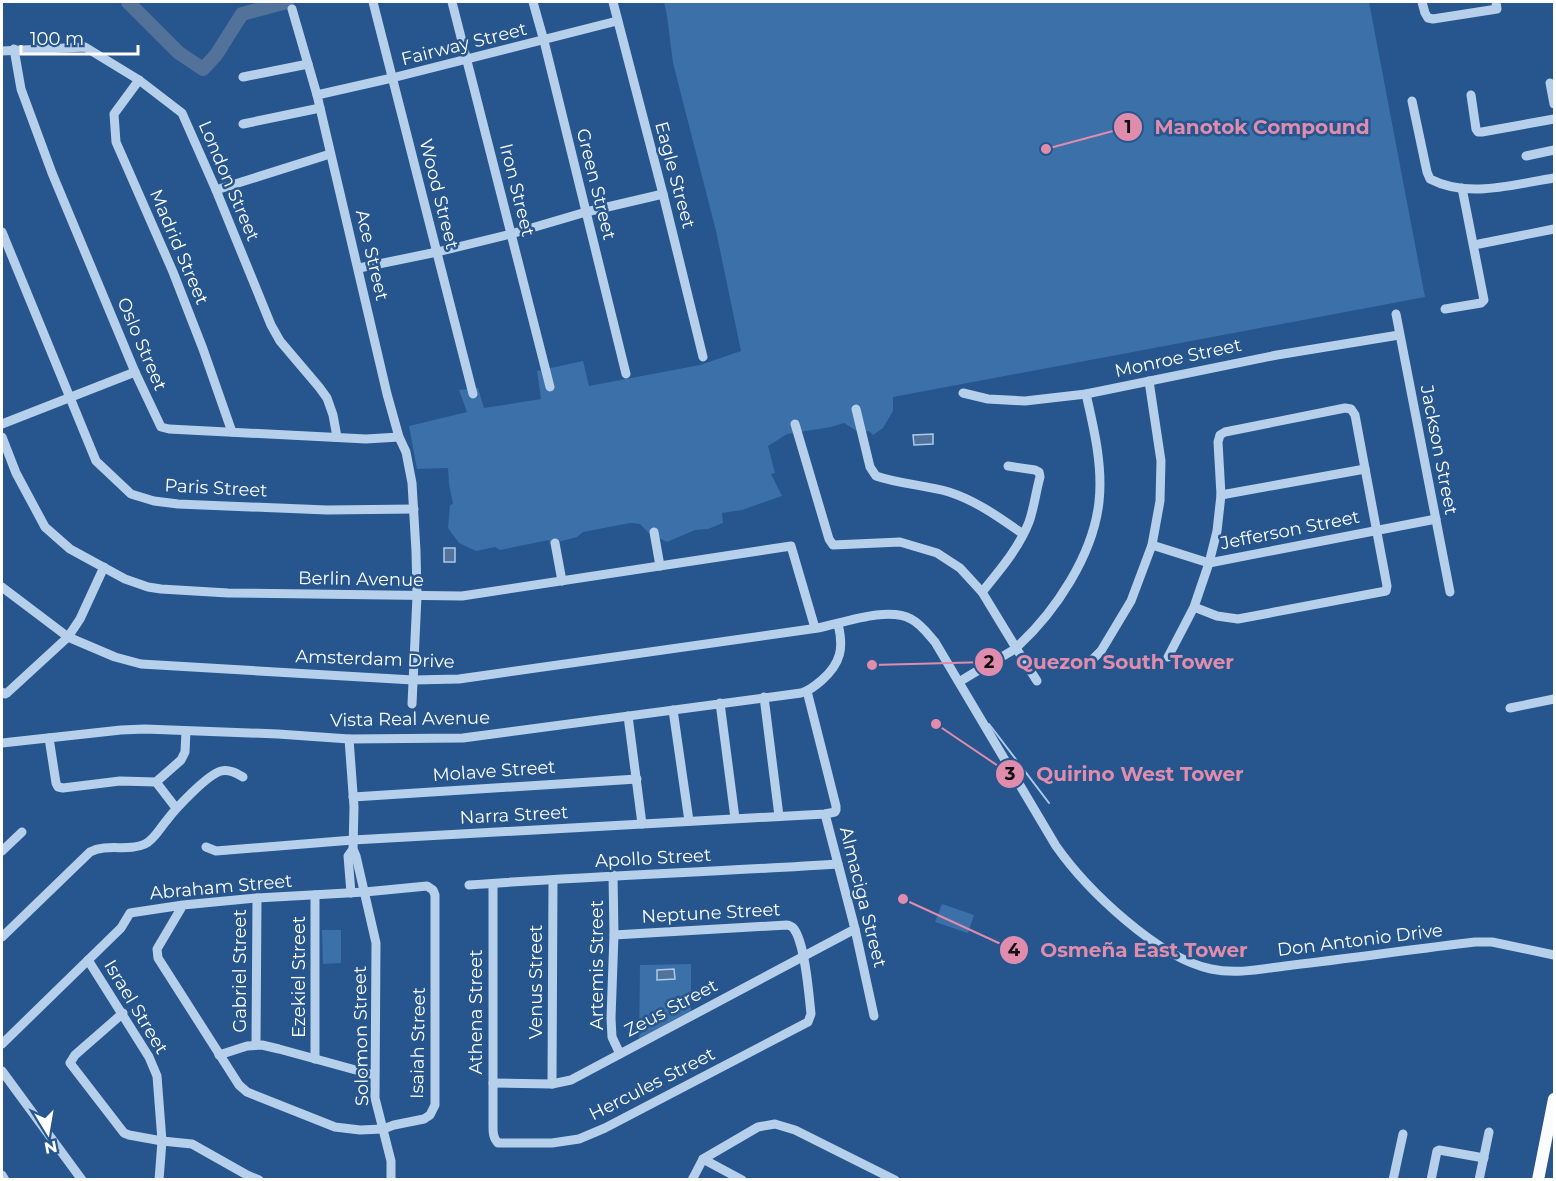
<svg xmlns="http://www.w3.org/2000/svg" width="1556" height="1181" font-family="Montserrat,sans-serif">
<style>
.green{fill:#3b70a9}
.water{fill:#527299;stroke:#aacaeb;stroke-width:1.5}
.lines{fill:none;stroke-linecap:round;stroke-linejoin:round}
.stream{stroke:#aacaeb;stroke-width:2}
.river{stroke:#527299;stroke-width:14}
.minor{stroke:#b6cfea;stroke-width:9}
.major{stroke:#fafcff;stroke-width:12}
.labels{text-anchor:middle;dominant-baseline:central;stroke-width:5;stroke-linejoin:round;paint-order:stroke}
.street-label{font-size:18px;fill:#fff;stroke:#26568d}
.leader{fill:none;stroke:#e08cad;stroke-width:2}
.callout-dot{fill:#e08cad;stroke:#26568d;stroke-width:2}
.mark-label{font-size:18px;text-anchor:middle;font-weight:bold;fill:#111}
.callout-label{font-size:20px;text-anchor:middle;font-weight:bold;fill:#e08cad;stroke:#26568d;stroke-width:5;stroke-linejoin:round;paint-order:stroke}
</style>
<rect width="100%" height="100%" fill="#26568d"/>
<g class="green">
<polygon points="664,2 1369,2 1425,297 893,397 893,411 883,428 873,435 869,431 860,433 844,423 831,427 787,434 768,446 775,473 771,474 782,496 742,510 722,513 723,523 708,529 695,530 667,542 649,533 640,524 630,523 583,532 577,537 550,544 549,540 500,550 495,547 476,551 459,543 448,528 450,505 453,504 449,484 448,468 417,469 409,426 467,412 459,390 478,388 484,408 541,399 537,371 583,361 589,386 700,365 741,351 716,231 673,63 667,16"/>
<polygon points="942,904 974,915 968,933 935,922"/>
<polygon points="322,930 341,930 341,963 323,964"/>
<polygon points="691,964 691,1014 639,1044 640,965"/>
</g>
<g class="water">
<polygon points="933,434 933,444 914,445 913,435"/>
<rect x="444" y="548" width="11" height="14"/>
<polygon points="674,969 675,979 657,980 657,970"/>
</g>
<g class="lines">
<polyline class="stream" points="989,724 1049,803"/>
<polyline class="river" points="128,2 179,53 203,69 216,55 242,14 287,2"/>
<g class="minor">
<polyline points="373,2 473,394"/>
<polyline points="452,2 550,387"/>
<polyline points="533,2 544,41 626,374"/>
<polyline points="613,2 663,194 703,357"/>
<polyline points="1422,2 1425,13 1428,18 1433,19 1497,9 1496,2"/>
<polyline points="292,9 317,95 387,394 399,437 406,452 412,483 416,551 417,596 412,704"/>
<polyline points="14,49 21,89 52,173 135,372 161,427 169,429 366,439 399,437"/>
<polyline points="2,51 85,47 139,80 182,113 216,190 271,325 280,341 319,387 327,398 333,415 337,437"/>
<polyline points="243,77 308,64"/>
<polyline points="139,80 114,114 116,142 173,272 203,349 232,432"/>
<polyline points="1550,83 1554,104"/>
<polyline points="317,95 392,78 617,21"/>
<polyline points="1471,95 1476,129 1478,132 1482,132 1554,119"/>
<path d="M1412,101l15,71 3,7c38,20 85,5 124,-1"/>
<polyline points="243,124 320,108"/>
<polyline points="1526,156 1554,150"/>
<polyline points="216,190 330,154"/>
<polyline points="2,232 96,461 131,494 154,501 178,504 327,510 414,509"/>
<polyline points="1479,244 1554,229"/>
<polyline points="359,268 437,252 511,234 586,212 663,194"/>
<polyline points="1445,309 1481,303 1484,300 1462,188"/>
<polyline points="1396,314 1450,592"/>
<polyline points="963,393 988,399 1025,401 1086,394 1277,355 1399,335"/>
<path d="M856,409l14,58 6,9c23,8 49,9 73,16 28,9 51,26 74,42"/>
<polyline points="2,424 135,372"/>
<polyline points="795,424 829,539 833,545 900,542 937,553 960,568 982,592 1016,648 1037,681"/>
<polyline points="2,437 16,473 45,527 70,549 125,579 148,587 161,589 228,593 462,596 791,546 815,628"/>
<polyline points="1221,495 1365,469"/>
<polyline points="654,532 660,566"/>
<polyline points="555,543 562,581"/>
<polyline points="1152,545 1209,563 1436,519"/>
<path d="M2,587l66,50 47,20 26,7 272,16 46,-1 359,-51c25,-5 70,-22 93,-9 10,5 17,15 24,23l121,204c31,44 102,112 155,123 27,6 55,-1 82,-4 61,-7 121,-16 182,-23h17l62,13"/>
<path d="M982,592c18,-22 37,-44 47,-70 5,-14 7,-31 11,-45l-1,-5 -4,-2 -27,-4"/>
<polyline points="1168,657 1194,607 1209,563 1217,531 1221,495 1218,442 1220,435 1225,432 1345,408 1351,409 1355,415 1387,586 1386,591 1238,619 1217,616 1194,607"/>
<polyline points="1090,662 1101,651 1131,601 1152,545 1160,501 1161,461 1149,381"/>
<path d="M959,682c13,-8 26,-16 39,-23 6,-4 14,-7 19,-12 39,-36 76,-92 82,-145 4,-36 -5,-73 -13,-108"/>
<polyline points="2,692 5,694 7,693 68,637 80,619 104,567"/>
<polyline points="764,697 779,816"/>
<polyline points="720,703 735,818"/>
<polyline points="1510,708 1554,699"/>
<polyline points="673,710 689,821"/>
<polyline points="628,716 642,824"/>
<polyline points="49,738 56,783 58,787 63,788 120,781 156,782 181,760 185,752 186,731"/>
<polyline points="349,739 354,807 353,849 348,856 351,893"/>
<path d="M2,743l119,-13 24,-1 133,5 71,5 114,-1 338,-45c8,-2 14,-7 21,-13 19,-17 22,-32 16,-56"/>
<polyline points="156,782 176,808"/>
<polyline points="353,797 637,779"/>
<polyline points="825,814 855,929 874,1016"/>
<polyline points="206,847 216,851 353,840 825,814 835,812 836,810 836,806 807,691"/>
<polyline points="353,849 356,856 376,943 375,1098 391,1161 391,1180"/>
<polyline points="2,851 22,832"/>
<polyline points="613,875 614,935 611,1018 612,1037 620,1054"/>
<path d="M493,884v242c0,6 0,12 5,17h54l27,-4 26,-11 203,-106 3,-8c-2,-20 -6,-70 -17,-85 -2,-3 -3,-3 -7,-4l-173,10"/>
<path d="M469,885c123,-9 246,-13 369,-21"/>
<path d="M2,937l88,-85c17,-9 38,0 55,-8 9,-4 15,-16 22,-24 9,-12 40,-45 54,-49 8,-2 15,2 22,6"/>
<polyline points="88,960 149,1057 157,1076 162,1141 159,1180"/>
<polyline points="123,1013 75,1055 70,1063 124,1133 129,1135 162,1141 192,1144 247,1175 259,1180"/>
<polyline points="2,1044 121,928 130,913 183,905 257,898 365,892 427,886 433,890 435,895 435,1105 430,1115 424,1119 394,1125 383,1129 360,1130 335,1127 247,1092 239,1085 158,958 157,949 183,905"/>
<polyline points="256,1045 257,898"/>
<polyline points="219,1055 247,1046 262,1045 279,1049 374,1075"/>
<polyline points="315,1059 315,895"/>
<polyline points="2,1071 82,1180"/>
<polyline points="493,1083 552,1084 571,1080 855,929"/>
<polyline points="552,1084 553,880"/>
<polyline points="703,1159 742,1180"/>
<polyline points="2,1175 5,1180"/>
<polyline points="692,1180 703,1159 758,1127 775,1124 795,1130 895,1180"/>
<polyline points="1393,1180 1403,1134"/>
<polyline points="1431,1180 1437,1151 1439,1150 1484,1158"/>
<polyline points="1479,1180 1489,1132"/>
</g>
<polyline class="major" points="1538,1180 1554,1099"/>
</g>
<g class="labels">
<g class="street-label">
<text transform="translate(464 44) rotate(-14)">Fairway Street</text>
<text transform="translate(675 175) rotate(75)">Eagle Street</text>
<text transform="translate(229 181) rotate(67)">London Street</text>
<text transform="translate(596 184) rotate(76)">Green Street</text>
<text transform="translate(517 190) rotate(76)">Iron Street</text>
<text transform="translate(439 194) rotate(76)">Wood Street</text>
<text transform="translate(179 247) rotate(67)">Madrid Street</text>
<text transform="translate(372 255) rotate(77)">Ace Street</text>
<text transform="translate(142 344) rotate(67)">Oslo Street</text>
<text transform="translate(1178 358) rotate(-12)">Monroe Street</text>
<text transform="translate(1439 450) rotate(79)">Jackson Street</text>
<text transform="translate(216 488) rotate(3)">Paris Street</text>
<text transform="translate(1290 530) rotate(-11)">Jefferson Street</text>
<text transform="translate(361 579) rotate(1)">Berlin Avenue</text>
<text transform="translate(375 659) rotate(2)">Amsterdam Drive</text>
<text transform="translate(410 719) rotate(-1)">Vista Real Avenue</text>
<text transform="translate(494 771) rotate(-4)">Molave Street</text>
<text transform="translate(514 815) rotate(-3)">Narra Street</text>
<text transform="translate(653 858) rotate(-3)">Apollo Street</text>
<text transform="translate(221 887) rotate(-5)">Abraham Street</text>
<text transform="translate(863 897) rotate(76)">Almaciga Street</text>
<text transform="translate(711 913) rotate(-3)">Neptune Street</text>
<text transform="translate(1360 940) rotate(-7)">Don Antonio Drive</text>
<text transform="translate(597 965) rotate(-90)">Artemis Street</text>
<text transform="translate(240 971) rotate(-90)">Gabriel Street</text>
<text transform="translate(299 977) rotate(-90)">Ezekiel Street</text>
<text transform="translate(536 982) rotate(-90)">Venus Street</text>
<text transform="translate(136 1007) rotate(59)">Israel Street</text>
<text transform="translate(671 1008) rotate(-28)">Zeus Street</text>
<text transform="translate(476 1012) rotate(-90)">Athena Street</text>
<text transform="translate(361 1036) rotate(-91)">Solomon Street</text>
<text transform="translate(418 1043) rotate(-89)">Isaiah Street</text>
<text transform="translate(652 1084) rotate(-27)">Hercules Street</text>
</g>
</g>
<path class="leader" d="M1046 149L1128 127M872 665L989 662M936 724L1010 774M903 899L1014 950"/>
<g class="callout-dot">
<circle cx="1046" cy="149" r="6"/>
<circle cx="872" cy="665" r="6"/>
<circle cx="936" cy="724" r="6"/>
<circle cx="903" cy="899" r="6"/>
<circle cx="1128" cy="127" r="15"/>
<circle cx="989" cy="662" r="15"/>
<circle cx="1010" cy="774" r="15"/>
<circle cx="1014" cy="950" r="15"/>
</g>
<g class="mark-label">
<text x="1128" y="133">1</text>
<text x="989" y="668">2</text>
<text x="1010" y="780">3</text>
<text x="1014" y="956">4</text>
</g>
<g class="callout-label">
<text x="1262" y="134">Manotok Compound</text>
<text x="1125" y="669">Quezon South Tower</text>
<text x="1140" y="781">Quirino West Tower</text>
<text x="1144" y="957">Osmeña East Tower</text>
</g>
<rect width="1556" height="1181" fill="none" stroke="#ffffff" stroke-width="6"/>
<g transform="translate(48 1133) rotate(169)" stroke="#26568d" stroke-width="4.5" paint-order="stroke">
<path d="M0-4.5L10 22L0 15L-10 22Z" fill="#ffffff"/>
<text y="-9" font-size="16" font-weight="bold" text-anchor="middle" fill="#ffffff">N</text>
</g>
<path d="M21 45v9h117v-9" fill="none" stroke="#ffffff" stroke-width="3"/>
<text x="30" y="45" font-size="18" fill="#ffffff" stroke="#26568d" stroke-width="4.5" paint-order="stroke">100 m</text>
</svg>
